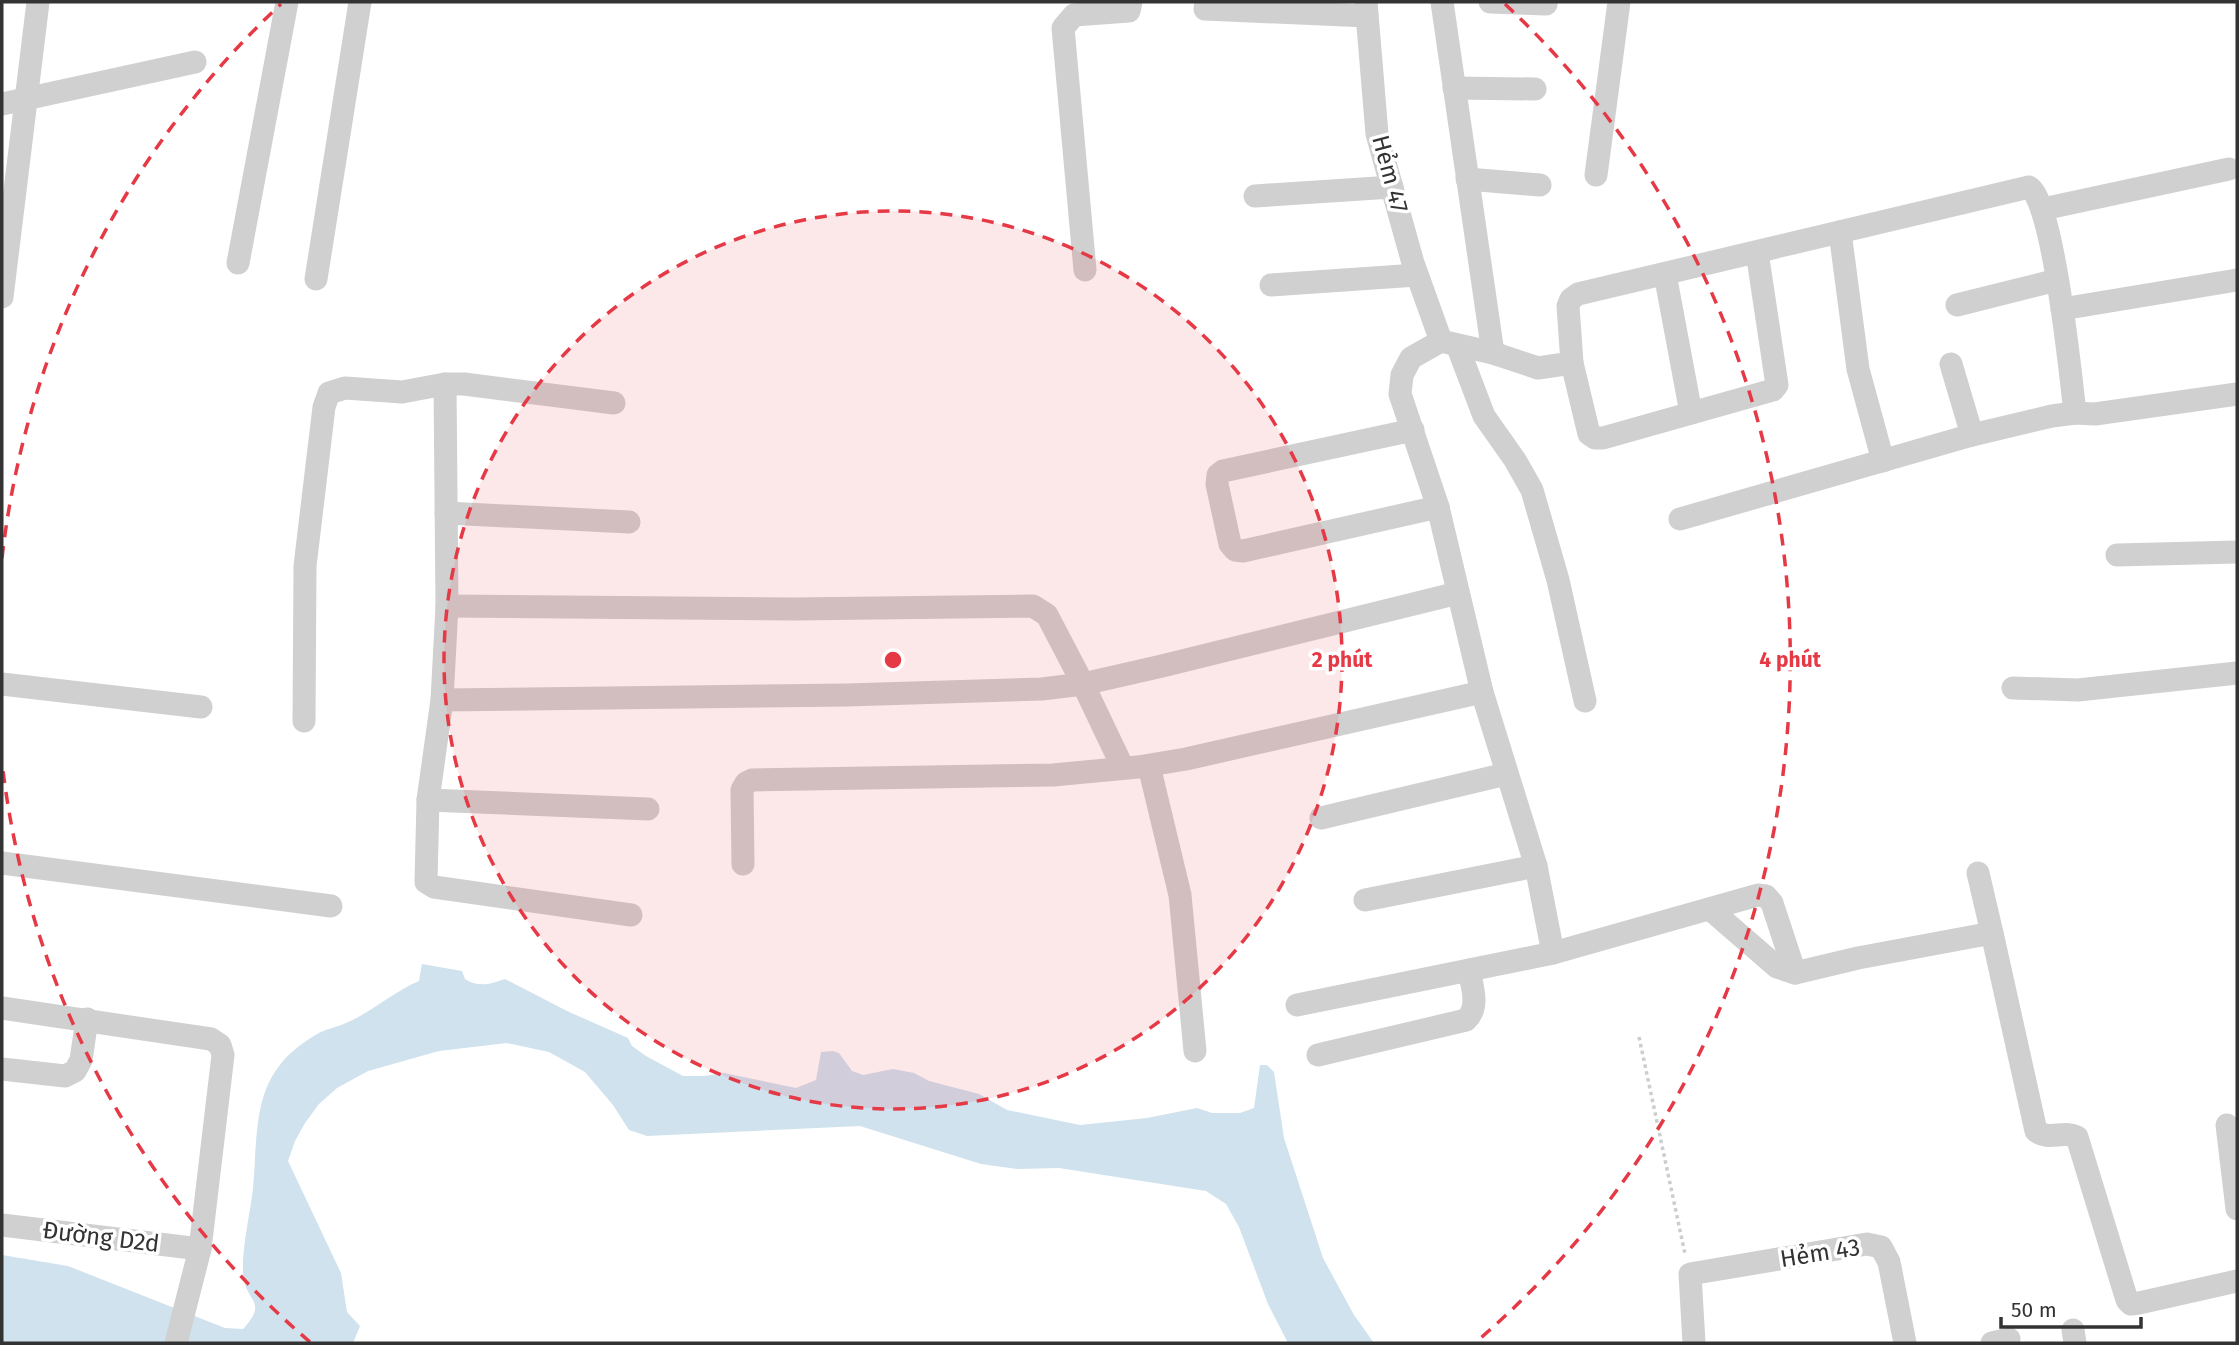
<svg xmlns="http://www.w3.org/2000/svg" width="2239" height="1345" font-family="'Fira Sans',sans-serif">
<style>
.water{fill:#cfe2ee}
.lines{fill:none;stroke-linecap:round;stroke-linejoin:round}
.path{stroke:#cdcdcd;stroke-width:3.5;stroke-dasharray:3.5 3.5;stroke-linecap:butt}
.minor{stroke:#d0d0d0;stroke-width:23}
.ring{fill:none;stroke:#e63946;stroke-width:3.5;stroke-dasharray:12 9}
.labels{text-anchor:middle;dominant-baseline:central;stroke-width:7;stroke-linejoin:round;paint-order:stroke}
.street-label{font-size:24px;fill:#333;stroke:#fff}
.centre{fill:#e63946;stroke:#fff;stroke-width:3.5}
.ring-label{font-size:21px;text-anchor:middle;font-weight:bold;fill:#e63946;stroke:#fff;stroke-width:7;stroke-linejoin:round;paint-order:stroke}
</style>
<rect width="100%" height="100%" fill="#fff"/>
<path class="water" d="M422,964l40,7 3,8c14,9 25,5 40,0l62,32 61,27 4,8 14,10 37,20h21l20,-3 72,15 20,-8 5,-28 12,-1 6,2 13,18 11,4 30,-6 21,4 15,8 50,13 28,16 73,15 67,-7 50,-10 15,5h28l14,-5 6,-43h7l7,7 10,66 39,120 31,57 20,28h-86l-20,-39 -29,-77 -13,-23 -20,-13 -147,-23 -42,1 -36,-5 -121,-38 -213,10 -18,-6 -16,-25 -28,-33 -36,-20 -42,-9 -68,8 -71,20 -31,17 -18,16 -14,19 -10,18 -7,20 53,112 6,39 13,14 -7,17h-351v-88l66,11 157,62 18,1c27,-29 1,-27 0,-56 -1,-29 7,-57 10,-85 6,-69 -2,-118 68,-156 8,-4 17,-5 25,-9 26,-11 47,-31 73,-42z"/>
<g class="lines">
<polyline class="path" points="1639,1037 1685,1254"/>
<g class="minor">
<polyline points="1206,2 1205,9 1367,16"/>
<polyline points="1366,2 1377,134 1413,263 1441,341"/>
<polyline points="1442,2 1493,353"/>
<polyline points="1490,2 1546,4"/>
<polyline points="1454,88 1535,89"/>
<polyline points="2,104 195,62"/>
<polyline points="1596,175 1619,2"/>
<polyline points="1467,179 1540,185"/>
<polyline points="1255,196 1392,187"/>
<polyline points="2043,209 2229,169"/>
<polyline points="1840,232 1858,369 1883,461"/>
<polyline points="238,263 287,2"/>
<polyline points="1085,270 1063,28 1074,15 1129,11 1131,2"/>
<polyline points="1665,274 1691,413"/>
<polyline points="316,279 360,2"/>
<polyline points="1271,285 1417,275"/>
<polyline points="2,297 38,2"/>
<polyline points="1957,305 2057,280"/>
<polyline points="2062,309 2237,280"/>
<polyline points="1457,345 1484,416 1515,460 1532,490 1558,580 1585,701"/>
<polyline points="1572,363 1589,434 1595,438 1603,438 1773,390 1777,385 1757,252"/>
<polyline points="1951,364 1972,435"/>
<polyline points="614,403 464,384 445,384 447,606 442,700 847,695 1042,689 1083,684 1162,666 1458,593"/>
<polyline points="1413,430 1223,471 1218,475 1217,484 1230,544 1235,550 1243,551 1438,507"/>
<polyline points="446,513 629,522"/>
<polyline points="1680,519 1972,435 2052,416 2075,413"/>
<polyline points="2117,555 2237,552"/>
<polyline points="447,606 795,609 1033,606 1047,615 1083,684 1123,768"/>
<polyline points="2,684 201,707"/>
<polyline points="2013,688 2078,690 2237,673"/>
<polyline points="442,700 428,800 426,882 434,887 631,915"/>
<polyline points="304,721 305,566 324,407 329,393 345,388 402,392 445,384"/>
<polyline points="1149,766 1180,895 1195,1051"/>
<polyline points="428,800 648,809"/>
<polyline points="1321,818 1506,774"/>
<polyline points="2,863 331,906"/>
<polyline points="743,864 742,790 746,783 752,780 1053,775 1138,767 1186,759 1482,692"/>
<polyline points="1978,873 1992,933"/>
<polyline points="1365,900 1536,866"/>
<polyline points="1710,909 1777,967 1795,973"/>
<path d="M1553,953l-17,-87 -54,-174 -44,-185 -38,-113 2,-19 9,-17 30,-17 52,12 45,15 34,-5 -4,-57 3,-7 7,-5 451,-107c24,13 42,191 46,226l20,1 142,-20"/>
<path d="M1297,1005l256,-52 205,-58 8,1 6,7 23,70 63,-15 134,-25 44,198c13,10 27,-1 41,6l50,163 4,4 8,-1 98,-22"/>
<polyline points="2,1008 211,1039 220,1045 223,1055 200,1249 176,1343"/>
<path d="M1318,1055l148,-35c14,-13 6,-33 3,-50"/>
<polyline points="2,1069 65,1076 75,1071 81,1060 87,1019"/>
<polyline points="2227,1125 2237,1209"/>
<polyline points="2,1225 200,1249"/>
<polyline points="2073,1330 2075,1343"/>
<polyline points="1694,1343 1690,1274 1867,1244 1881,1247 1889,1262 1905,1343"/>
<polyline points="1992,1343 2009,1339"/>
</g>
</g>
<circle cx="893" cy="660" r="449" fill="#e63946" fill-opacity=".12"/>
<g class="ring">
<circle cx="893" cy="660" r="449"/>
<path d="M310 1342A897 897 0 0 1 2 762M2 558A897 897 0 0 1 281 4M1505 4A897 897 0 0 1 1476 1342"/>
</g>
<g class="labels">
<g class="street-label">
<text transform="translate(1390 174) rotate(75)">Hẻm 47</text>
<text transform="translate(101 1237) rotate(7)">Đường D2d</text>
<text transform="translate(1820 1253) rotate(-9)">Hẻm 43</text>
</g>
</g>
<circle cx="893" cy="660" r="10" class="centre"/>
<g class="ring-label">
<text x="1342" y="667">2 phút</text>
<text x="1790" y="667">4 phút</text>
</g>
<rect width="2239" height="1345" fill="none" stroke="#333333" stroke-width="7"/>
<path d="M2001 1317v10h140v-10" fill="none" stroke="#333333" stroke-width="3.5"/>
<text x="2011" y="1317" font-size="21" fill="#333333" stroke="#ffffff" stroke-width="5" paint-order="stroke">50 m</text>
</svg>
